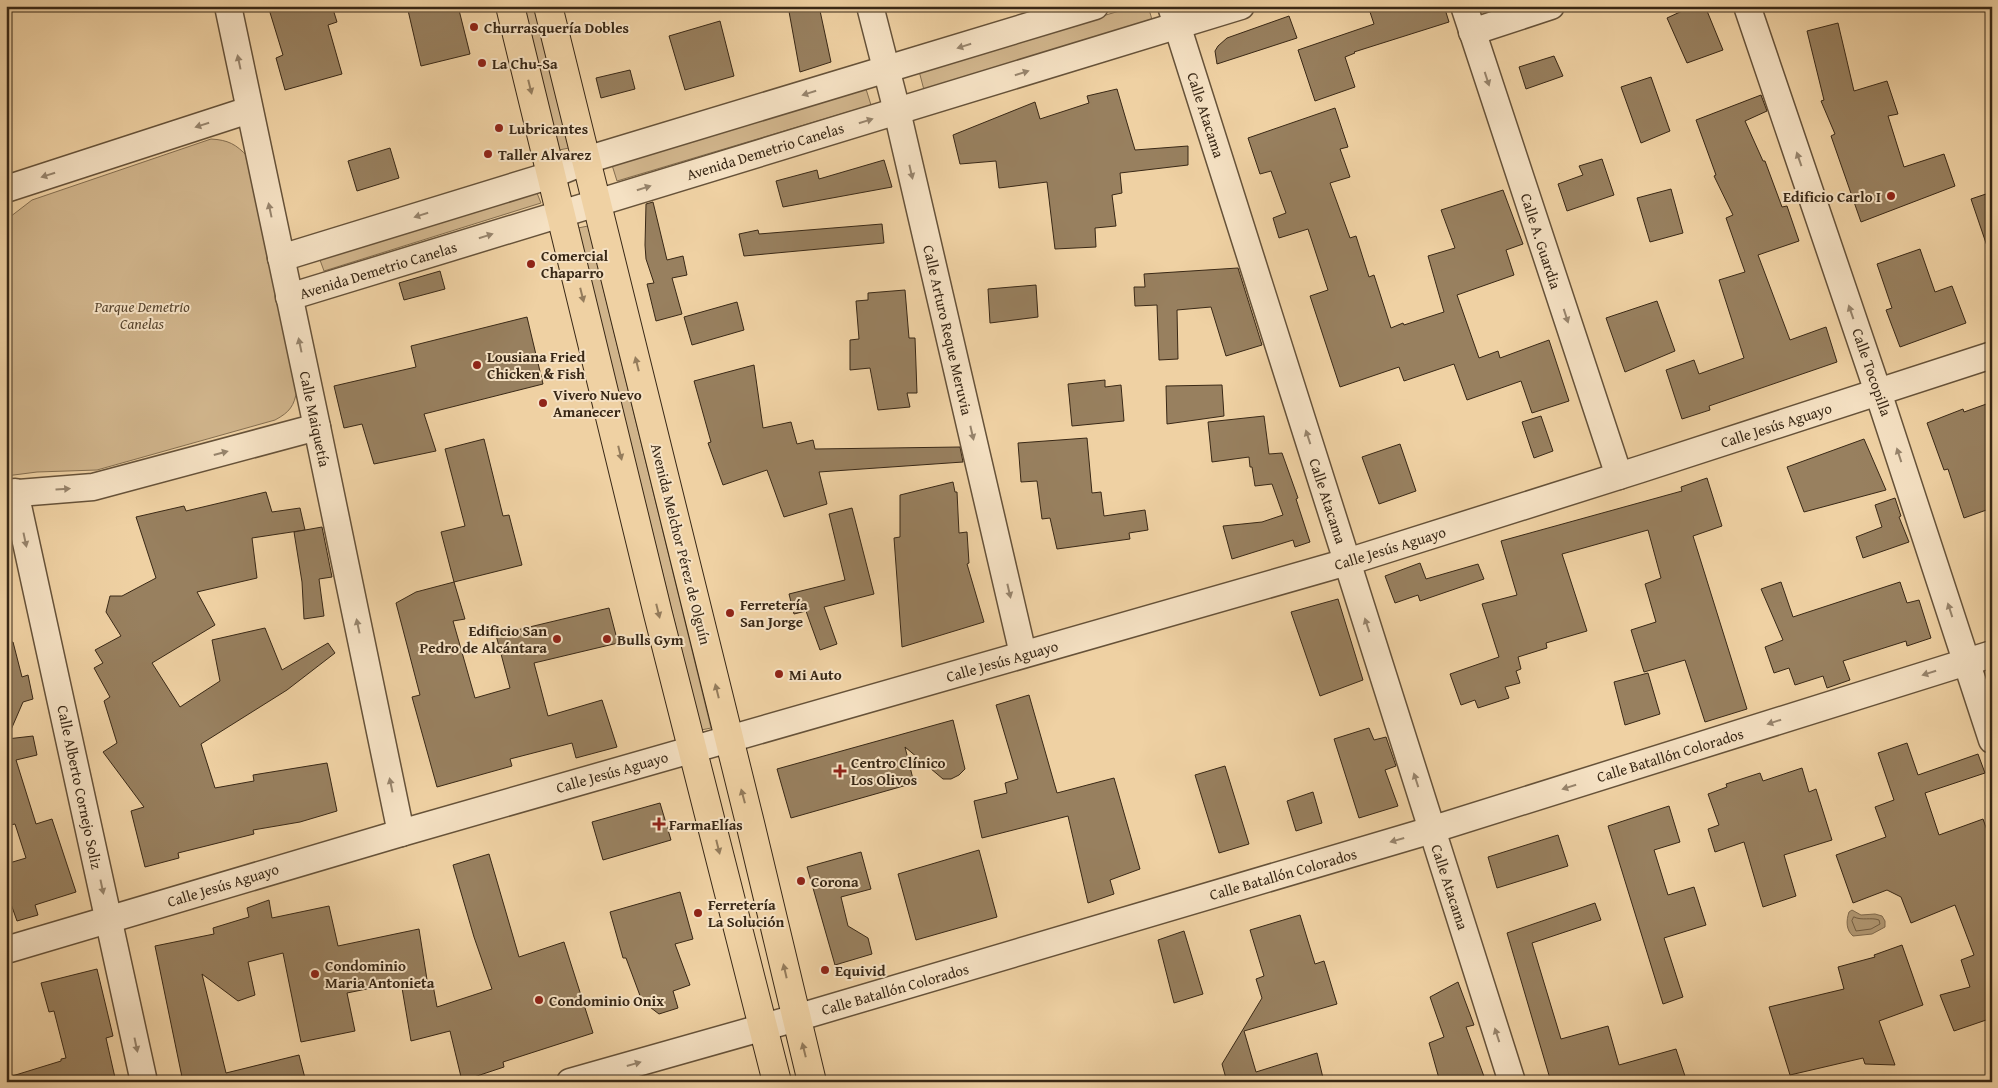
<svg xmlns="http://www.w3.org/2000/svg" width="1998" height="1088" font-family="'Gentium Book Plus',serif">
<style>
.green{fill:#d0b48b;stroke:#846e50}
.water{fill:#b19873;stroke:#816b4e}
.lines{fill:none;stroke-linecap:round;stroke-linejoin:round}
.shore{stroke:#756044;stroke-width:1}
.building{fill:#98805f;stroke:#392816}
.minor-casing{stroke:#665239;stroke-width:29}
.highway-casing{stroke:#392816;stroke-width:30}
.minor{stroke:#f5e1c3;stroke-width:26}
.highway{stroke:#efd1a3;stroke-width:28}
.oneway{fill:#97846c}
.oneway2{fill:#947c5c}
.poi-dot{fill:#8f2418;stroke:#f5e1c3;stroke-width:2}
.labels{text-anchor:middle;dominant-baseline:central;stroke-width:4;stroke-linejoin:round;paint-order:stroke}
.poi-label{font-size:15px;font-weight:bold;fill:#392816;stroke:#f5e1c3;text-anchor:start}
.street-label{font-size:15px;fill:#392816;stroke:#f5e1c3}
.park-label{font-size:15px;font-style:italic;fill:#57442d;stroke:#f5e1c3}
</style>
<rect width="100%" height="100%" fill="#efd1a3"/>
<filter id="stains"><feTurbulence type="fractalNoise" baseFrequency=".004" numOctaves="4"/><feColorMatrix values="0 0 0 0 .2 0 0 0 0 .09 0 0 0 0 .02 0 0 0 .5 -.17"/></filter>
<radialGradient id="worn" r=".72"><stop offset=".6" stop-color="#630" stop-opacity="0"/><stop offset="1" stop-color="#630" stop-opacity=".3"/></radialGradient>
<g class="green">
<polygon points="523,6 534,6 569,148 559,150"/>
<polygon points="1136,6 1148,6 1153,23 924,90 919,71"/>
<polygon points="866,89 871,105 617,181 612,165"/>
<path d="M211,139c17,1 25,5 37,18l49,233c-3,16 -7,22 -22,30l-178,50 -60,2 -31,4v-256l26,-20z"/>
<polygon points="537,193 541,203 324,271 320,260"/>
<polygon points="588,226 711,728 701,730 578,228"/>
</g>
<path class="water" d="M1852,910l9,5 14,-1 7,2 3,5v6l-13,7 -19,2c-7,-6 -7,-15 -4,-24z"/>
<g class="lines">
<path class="shore" d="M1854,917c8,4 17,0 25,3l1,4 -9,5 -15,2 -4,-10z"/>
</g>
<g class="building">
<polygon points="268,6 332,6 337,22 328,25 342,74 285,90 276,58 283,55"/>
<polygon points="407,6 458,6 470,54 421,66"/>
<polygon points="788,6 819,6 831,62 800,72"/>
<polygon points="1368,6 1444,6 1449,22 1354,52 1355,53 1345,57 1355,87 1315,101 1298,50 1374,24"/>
<polygon points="1693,6 1705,6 1723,50 1687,63 1667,18"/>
<polygon points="1289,16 1297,38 1217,64 1215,51 1218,46 1227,38"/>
<polygon points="720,21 734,76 685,90 669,36"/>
<polygon points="1838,23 1854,91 1887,81 1898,114 1888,116 1904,167 1944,154 1955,186 1861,222 1831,136 1835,134 1821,101 1824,100 1807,31"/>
<polygon points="1554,56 1563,76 1526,89 1519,67"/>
<polygon points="630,70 635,89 601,98 596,78"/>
<polygon points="1651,77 1670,131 1641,143 1621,87"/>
<polygon points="1117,89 1135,150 1188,146 1188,165 1120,173 1122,193 1112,195 1116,226 1095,228 1096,247 1055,249 1047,182 999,188 996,161 960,164 953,135 1035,102 1040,119 1089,103 1087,96"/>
<polygon points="1761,95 1767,111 1745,121 1763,161 1765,161 1782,207 1787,206 1799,241 1758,255 1790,340 1826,327 1837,362 1709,406 1710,410 1682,419 1666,370 1694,360 1699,374 1744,358 1719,280 1745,272 1726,218 1733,215 1714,176 1716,175 1696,120"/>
<polygon points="1335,108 1348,147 1340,149 1350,177 1330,183 1350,238 1356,236 1369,277 1374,275 1391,328 1403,323 1404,325 1444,312 1428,256 1455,248 1441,210 1503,190 1523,244 1506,250 1514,275 1457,295 1479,358 1498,351 1500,358 1549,340 1569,401 1532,413 1521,381 1467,400 1454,364 1404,381 1399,367 1340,387 1310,296 1328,290 1308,229 1279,238 1273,218 1286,213 1271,171 1260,174 1248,138"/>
<polygon points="390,148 399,178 357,191 348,161"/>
<polygon points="1602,159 1614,195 1567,211 1558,184 1583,175 1579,166"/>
<polygon points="884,160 892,187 783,207 776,181 817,170 819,179"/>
<polygon points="1671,189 1683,233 1650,242 1637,198"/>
<polygon points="1992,192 1992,249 1988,249 1971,199"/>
<polygon points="653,202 667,260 683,256 687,275 672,278 682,314 656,321 647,284 654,283 646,259 645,245 646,204"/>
<polygon points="882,224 884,243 744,256 739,234 758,230 759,234"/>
<polygon points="1920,249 1935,292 1952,286 1966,323 1900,347 1886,310 1892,308 1877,264"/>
<polygon points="1238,268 1262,345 1226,356 1211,307 1177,310 1178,359 1159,360 1157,305 1135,306 1134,287 1145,287 1144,274"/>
<polygon points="440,271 445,289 404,300 399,283"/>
<polygon points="1036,285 1038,317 990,323 988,289"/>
<polygon points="905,290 909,338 915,338 917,393 907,393 910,407 878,410 870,368 850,370 850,340 859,339 856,301 868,300 868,293"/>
<polygon points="1657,301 1675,351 1625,372 1606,318"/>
<polygon points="737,302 744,330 692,345 684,317"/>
<polygon points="527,317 543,384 424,414 436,451 374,464 362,424 344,428 334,386 416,367 411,346"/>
<polygon points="754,365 763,428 791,422 797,444 813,440 815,449 960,447 963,462 819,472 827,504 784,517 767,470 723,485 708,443 711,442 694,381"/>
<polygon points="1105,380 1105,387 1121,385 1124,421 1072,426 1068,384"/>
<polygon points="1222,385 1224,416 1167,424 1166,386"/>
<polygon points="1992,402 1992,508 1964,518 1948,469 1944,470 1927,423 1963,409 1964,412"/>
<polygon points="1264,416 1269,454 1282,453 1298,498 1296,499 1310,542 1295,547 1293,540 1232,559 1223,526 1262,522 1283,515 1272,484 1255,486 1252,467 1250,467 1249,457 1212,462 1208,422"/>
<polygon points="1541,416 1553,451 1534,458 1522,422"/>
<polygon points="1087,438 1092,493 1101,492 1104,516 1145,510 1148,530 1129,533 1130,539 1057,549 1050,518 1042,519 1037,481 1021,482 1018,443"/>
<polygon points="484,439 503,516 509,515 522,565 454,582 441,532 465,526 445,449"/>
<polygon points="1864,439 1886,490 1804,512 1787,467"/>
<polygon points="1400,444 1416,491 1379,504 1362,457"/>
<polygon points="1707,478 1722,526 1693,536 1747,709 1705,722 1685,660 1644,672 1631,630 1656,622 1645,584 1661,578 1648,530 1562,554 1587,631 1546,643 1547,648 1518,657 1521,669 1516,671 1520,683 1505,687 1509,698 1478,708 1475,700 1461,705 1450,674 1499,657 1482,604 1517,595 1501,541 1682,491 1681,487"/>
<polygon points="953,482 955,492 957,492 959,533 967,532 969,563 967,564 984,622 902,647 894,538 900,537 900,495"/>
<polygon points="266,492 272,512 300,508 305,530 252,538 257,578 197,592 215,625 152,663 180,707 220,681 212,640 265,628 282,670 328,643 335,653 287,690 201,744 215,788 254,781 253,775 327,763 337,811 300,822 253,830 254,834 178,853 179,858 145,867 131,811 144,807 103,752 117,743 104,701 110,697 94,668 103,663 95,650 121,636 106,612 110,596 122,596 156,578 136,517 184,506 186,511"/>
<polygon points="1895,498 1901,516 1899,517 1909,542 1863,558 1856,537 1882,527 1875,505"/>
<polygon points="852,508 874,594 824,607 837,644 820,650 806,611 794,614 789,594 845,580 829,514"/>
<polygon points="322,527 332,577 319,579 324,616 304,619 302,582 294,532"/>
<polygon points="1420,563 1426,579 1478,564 1484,579 1420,601 1418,595 1395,603 1385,576"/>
<polygon points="454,582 465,619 453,621 475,698 510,688 496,635 609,608 618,643 534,663 548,716 602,700 617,747 576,758 572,743 510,759 512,766 437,787 412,697 420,695 396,603 416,592"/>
<polygon points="1781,582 1793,617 1900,582 1907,603 1919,600 1931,638 1907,646 1906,641 1843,661 1850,680 1827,688 1823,676 1795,685 1789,668 1774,673 1765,647 1783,640 1761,589"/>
<polygon points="1338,599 1363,680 1320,696 1291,612"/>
<polygon points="13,642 22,677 28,675 33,699 23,702 7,739 33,736 37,755 16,760 36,824 52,819 76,892 35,905 38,915 17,921 6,890 6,864 26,858 15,824 6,826 6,643"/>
<polygon points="1648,673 1660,714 1625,725 1614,682"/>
<polygon points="1029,695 1057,793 1114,778 1140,869 1110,880 1114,894 1088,903 1068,816 982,838 974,801 1007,793 1005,783 1018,779 996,705"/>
<polygon points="953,720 965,769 959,775 951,779 943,779 905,747 914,783 791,818 777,769"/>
<polygon points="1369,728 1374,740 1386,737 1396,766 1385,770 1398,806 1359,818 1334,739"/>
<polygon points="1907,743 1918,775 1978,754 1985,773 1925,793 1939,835 1983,819 1992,844 1992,1018 1954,1031 1940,995 1970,987 1961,960 1974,955 1955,905 1911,923 1901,897 1887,890 1853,903 1836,855 1886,837 1875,807 1894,800 1878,753"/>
<polygon points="1225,766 1249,844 1219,853 1195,775"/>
<polygon points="1802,768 1809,792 1816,789 1832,840 1784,855 1796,896 1763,907 1744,842 1715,852 1708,829 1719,825 1708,794 1727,787 1726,784 1760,773 1763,781"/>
<polygon points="1313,792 1322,823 1296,831 1287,801"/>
<polygon points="660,803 671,840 603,860 592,822"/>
<polygon points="1669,806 1680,842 1654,850 1668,895 1694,887 1706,925 1664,938 1683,997 1663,1004 1608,826"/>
<polygon points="1558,835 1568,866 1497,888 1488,857"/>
<polygon points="979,850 997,917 916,940 898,874"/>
<polygon points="861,852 871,889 841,897 848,926 868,938 872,954 835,965 807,867"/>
<polygon points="489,854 519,957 564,942 593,1033 503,1062 504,1067 462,1081 450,1031 411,1041 401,982 347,993 355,1031 301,1042 283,953 248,962 255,995 238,1001 202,974 226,1073 299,1055 306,1082 183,1082 155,946 214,934 213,928 249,917 247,908 269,900 272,918 329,906 338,946 419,929 428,986 433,985 437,1007 492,989 474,937 453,865"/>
<polygon points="680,892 693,939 675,944 690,985 673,991 678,1008 659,1014 642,1001 626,958 623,958 610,912"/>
<polygon points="1595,903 1601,920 1532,943 1561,1039 1608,1026 1619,1065 1676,1049 1687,1082 1551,1082 1507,933"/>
<polygon points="1300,915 1315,964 1324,961 1337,1004 1244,1031 1256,1072 1317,1053 1324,1082 1227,1082 1222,1064 1262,998 1256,979 1264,976 1250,930"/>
<polygon points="1184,931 1203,994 1174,1003 1158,940"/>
<polygon points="1902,945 1923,1005 1879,1021 1895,1065 1865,1064 1863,1058 1790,1075 1769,1007 1844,989 1838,967 1875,957 1874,955"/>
<polygon points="97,969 113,1036 106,1038 116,1082 9,1082 9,1077 61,1061 61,1059 66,1058 54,1011 49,1012 41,983"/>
<polygon points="1458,982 1474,1025 1466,1027 1486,1082 1440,1082 1429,1043 1444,1037 1430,997"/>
</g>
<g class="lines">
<g class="minor-casing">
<g id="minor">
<polyline points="228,6 317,427 401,833"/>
<polyline points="870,6 897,111 1023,654"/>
<polyline points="1171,6 1512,1082"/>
<polyline points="1464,6 1619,476"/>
<polyline points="1747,6 1878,392 1992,740"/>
<polyline points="1472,32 1551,6"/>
<polyline points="6,189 249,110"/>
<polyline points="281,258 551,175 596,157 1095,6"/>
<polyline points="289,297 1241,6"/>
<polyline points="15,492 144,1082"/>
<polyline points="6,494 93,487 317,427"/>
<polyline points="6,950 401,833 1347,562 1641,469 1992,355"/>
<polyline points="570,1082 796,1018 1418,834 1992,654"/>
</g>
</g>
<g class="highway-casing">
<g id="highway">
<polyline points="510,6 658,614 777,1082"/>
<polyline points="548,6 750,823 812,1082"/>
</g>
</g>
<use href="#minor" class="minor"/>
<use href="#highway" class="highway"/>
</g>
<defs><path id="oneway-solid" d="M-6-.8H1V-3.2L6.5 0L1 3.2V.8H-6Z" transform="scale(1.25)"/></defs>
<g class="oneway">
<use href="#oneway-solid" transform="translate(964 46) rotate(163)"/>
<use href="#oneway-solid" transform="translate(239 62) rotate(-102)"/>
<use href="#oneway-solid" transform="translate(1022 73) rotate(-17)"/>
<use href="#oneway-solid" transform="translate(1487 79) rotate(72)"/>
<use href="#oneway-solid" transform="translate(809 93) rotate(163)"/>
<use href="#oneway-solid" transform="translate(866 121) rotate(-17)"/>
<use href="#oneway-solid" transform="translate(202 125) rotate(162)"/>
<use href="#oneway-solid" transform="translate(1799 159) rotate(-109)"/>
<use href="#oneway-solid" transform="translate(911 172) rotate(77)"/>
<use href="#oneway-solid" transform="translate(48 175) rotate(162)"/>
<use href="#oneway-solid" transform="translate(644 188) rotate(-17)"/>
<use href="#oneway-solid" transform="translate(270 210) rotate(-102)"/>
<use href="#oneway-solid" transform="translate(421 215) rotate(163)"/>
<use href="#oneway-solid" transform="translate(486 236) rotate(-17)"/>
<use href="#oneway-solid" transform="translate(1851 312) rotate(-109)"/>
<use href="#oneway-solid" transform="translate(1566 316) rotate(72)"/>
<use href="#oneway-solid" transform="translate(300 345) rotate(-102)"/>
<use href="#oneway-solid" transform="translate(972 433) rotate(77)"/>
<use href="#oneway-solid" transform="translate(1308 437) rotate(-108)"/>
<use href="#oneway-solid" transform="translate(221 453) rotate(-15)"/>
<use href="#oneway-solid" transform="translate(1899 455) rotate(-108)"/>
<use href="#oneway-solid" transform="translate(63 489) rotate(-4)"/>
<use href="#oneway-solid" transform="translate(25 540) rotate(78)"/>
<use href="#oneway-solid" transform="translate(1009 591) rotate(77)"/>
<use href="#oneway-solid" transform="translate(1950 610) rotate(-108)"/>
<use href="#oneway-solid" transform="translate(1367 625) rotate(-108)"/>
<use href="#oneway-solid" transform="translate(358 626) rotate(-102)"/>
<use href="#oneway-solid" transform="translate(1929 673) rotate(162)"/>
<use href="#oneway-solid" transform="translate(1774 722) rotate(162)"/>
<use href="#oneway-solid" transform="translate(1416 780) rotate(-108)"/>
<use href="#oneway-solid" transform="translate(391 785) rotate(-102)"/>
<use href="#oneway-solid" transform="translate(1569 787) rotate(163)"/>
<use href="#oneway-solid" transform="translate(1397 840) rotate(164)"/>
<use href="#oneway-solid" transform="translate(102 887) rotate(78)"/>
<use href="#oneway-solid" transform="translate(1497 1035) rotate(-108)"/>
<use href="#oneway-solid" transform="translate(136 1045) rotate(78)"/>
<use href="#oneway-solid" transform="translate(634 1064) rotate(-16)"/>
</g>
<g class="oneway2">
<use href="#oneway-solid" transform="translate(530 87) rotate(76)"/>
<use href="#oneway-solid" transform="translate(582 295) rotate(76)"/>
<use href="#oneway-solid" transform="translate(637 364) rotate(-104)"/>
<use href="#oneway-solid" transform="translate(620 453) rotate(76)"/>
<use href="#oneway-solid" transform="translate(658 611) rotate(76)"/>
<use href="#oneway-solid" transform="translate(717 691) rotate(-104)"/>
<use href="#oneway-solid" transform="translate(743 796) rotate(-105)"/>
<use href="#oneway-solid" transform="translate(718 847) rotate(76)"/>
<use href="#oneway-solid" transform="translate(785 971) rotate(-103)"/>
<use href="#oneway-solid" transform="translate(804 1050) rotate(-104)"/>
</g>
<g class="poi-dot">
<circle cx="474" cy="27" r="5"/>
<circle cx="482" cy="63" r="5"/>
<circle cx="499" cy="128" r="5"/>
<circle cx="488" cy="154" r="5"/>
<circle cx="1891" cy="196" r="5"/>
<circle cx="531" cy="264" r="5"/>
<circle cx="477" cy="365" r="5"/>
<circle cx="543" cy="403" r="5"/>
<circle cx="730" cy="613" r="5"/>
<circle cx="557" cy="639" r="5"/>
<circle cx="607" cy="639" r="5"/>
<circle cx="779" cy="674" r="5"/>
<path d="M837.5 763.5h5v5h5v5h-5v5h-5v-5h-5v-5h5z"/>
<path d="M656.5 816.5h5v5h5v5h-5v5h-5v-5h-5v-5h5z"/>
<circle cx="801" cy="881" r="5"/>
<circle cx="698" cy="913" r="5"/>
<circle cx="825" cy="970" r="5"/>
<circle cx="315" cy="974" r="5"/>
<circle cx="539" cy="1000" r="5"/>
</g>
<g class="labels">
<g class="poi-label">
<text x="484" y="27">Churrasquería Dobles</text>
<text x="492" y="63">La Chu-Sa</text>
<text x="509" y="128">Lubricantes</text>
<text x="498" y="154">Taller Alvarez</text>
<text x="1881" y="196" text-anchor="end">Edificio Carlo I</text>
<text x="541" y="255">Comercial<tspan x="541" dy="17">Chaparro</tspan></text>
<text x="487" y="356">Lousiana Fried<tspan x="487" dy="17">Chicken &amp; Fish</tspan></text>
<text x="553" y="394">Vivero Nuevo<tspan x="553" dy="17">Amanecer</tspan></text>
<text x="740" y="604">Ferretería<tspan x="740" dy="17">San Jorge</tspan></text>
<text x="547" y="630" text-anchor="end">Edificio San<tspan x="547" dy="17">Pedro de Alcántara</tspan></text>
<text x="617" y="639">Bulls Gym</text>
<text x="789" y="674">Mi Auto</text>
<text x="851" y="762">Centro Clínico<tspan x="851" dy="17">Los Olivos</tspan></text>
<text x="669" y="824">FarmaElías</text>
<text x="811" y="881">Corona</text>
<text x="708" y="904">Ferretería<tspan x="708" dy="17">La Solución</tspan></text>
<text x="325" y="965">Condominio<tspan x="325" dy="17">Maria Antonieta</tspan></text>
<text x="835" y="970">Equivid</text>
<text x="549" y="1000">Condominio Onix</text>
</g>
<g class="street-label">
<text transform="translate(1206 115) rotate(72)">Calle Atacama</text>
<text transform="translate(765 151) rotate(-17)">Avenida Demetrio Canelas</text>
<text transform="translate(1541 241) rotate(72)">Calle A. Guardia</text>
<text transform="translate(378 270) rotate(-17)">Avenida Demetrio Canelas</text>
<text transform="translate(948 330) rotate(77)">Calle Arturo Reque Meruvia</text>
<text transform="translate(1872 372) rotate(71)">Calle Tocopilla</text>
<text transform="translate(315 419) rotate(78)">Calle Maiquetía</text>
<text transform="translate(1776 425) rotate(-18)">Calle Jesús Aguayo</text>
<text transform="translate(1328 501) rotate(72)">Calle Atacama</text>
<text transform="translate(681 544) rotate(76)">Avenida Melchor Pérez de Olguín</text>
<text transform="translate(1390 548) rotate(-17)">Calle Jesús Aguayo</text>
<text transform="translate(1002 661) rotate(-16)">Calle Jesús Aguayo</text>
<text transform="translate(1670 755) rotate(-17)">Calle Batallón Colorados</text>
<text transform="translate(612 772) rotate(-16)">Calle Jesús Aguayo</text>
<text transform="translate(80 787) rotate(78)">Calle Alberto Cornejo Soliz</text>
<text transform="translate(1283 874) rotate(-16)">Calle Batallón Colorados</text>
<text transform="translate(223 885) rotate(-17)">Calle Jesús Aguayo</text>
<text transform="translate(1450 887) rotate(72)">Calle Atacama</text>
<text transform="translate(895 989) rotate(-16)">Calle Batallón Colorados</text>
</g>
<g class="park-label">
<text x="142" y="306">Parque Demetrio<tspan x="142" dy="17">Canelas</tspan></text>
</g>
</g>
<rect width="1998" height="1088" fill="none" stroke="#efd1a3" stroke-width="25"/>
<rect x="8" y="8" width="1983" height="1073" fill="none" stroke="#392816" stroke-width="2.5"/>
<rect x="12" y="12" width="1973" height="1063" fill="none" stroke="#392816"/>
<rect width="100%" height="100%" filter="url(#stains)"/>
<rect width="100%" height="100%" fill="url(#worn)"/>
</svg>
